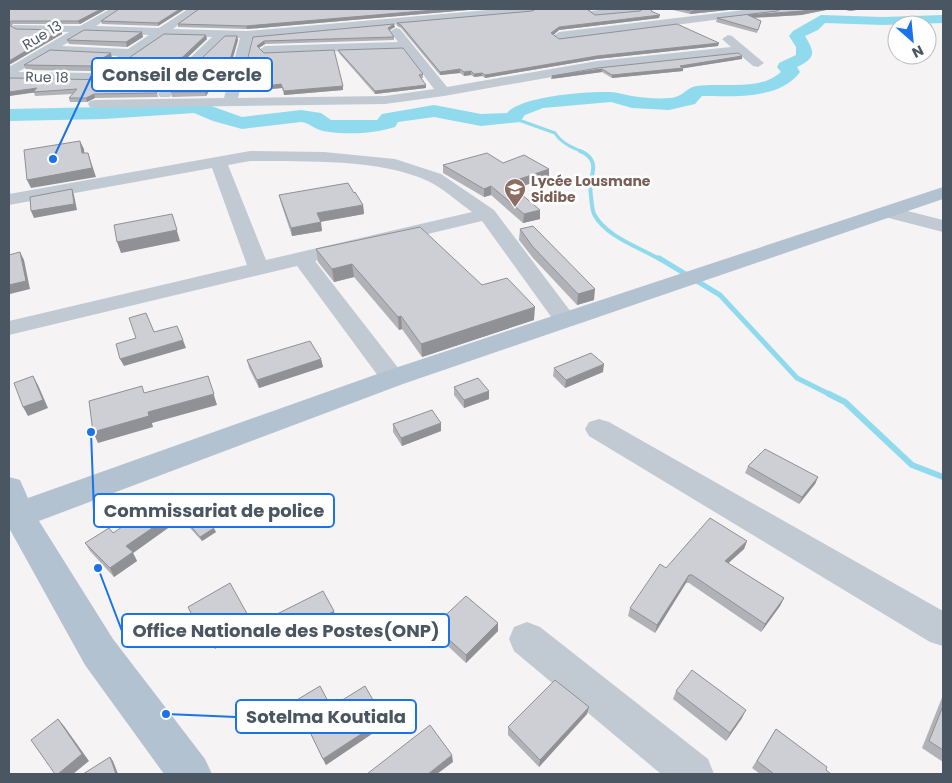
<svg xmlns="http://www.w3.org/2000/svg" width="952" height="783" font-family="Poppins,sans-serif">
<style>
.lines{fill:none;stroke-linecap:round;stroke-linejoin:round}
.stream-far3{stroke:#90daee;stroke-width:3}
.stream-far2{stroke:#90daee;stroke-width:4}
.stream-far1{stroke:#90daee;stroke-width:5}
.stream{stroke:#90daee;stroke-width:6}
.river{fill:#90daee;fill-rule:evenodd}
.minor{fill:#c1cad2;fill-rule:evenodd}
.major{fill:#b3c2d1;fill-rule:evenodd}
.wall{fill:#b0b2b7}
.shaded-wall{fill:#909195}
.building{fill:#cdcfd5;stroke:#909195}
.labels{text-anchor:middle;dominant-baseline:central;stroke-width:5;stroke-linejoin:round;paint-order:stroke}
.far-street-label{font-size:14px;fill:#4a5661;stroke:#fff}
.far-education-label{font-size:14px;font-weight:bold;fill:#785e54;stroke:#fff;text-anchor:start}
.leader{fill:none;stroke:#1a73e8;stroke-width:2}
.callout-dot{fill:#1a73e8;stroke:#fff;stroke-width:2}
.callout{fill:#fff;stroke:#1a73e8;stroke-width:2}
.callout-label{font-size:18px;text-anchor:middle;font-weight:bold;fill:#4a5661}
</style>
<rect width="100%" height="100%" fill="#f5f3f3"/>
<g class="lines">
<path class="stream-far3" d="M513,118l42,15c6,10 18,15 28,19"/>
<path class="stream-far2" d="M580,151c15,6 15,16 11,28 -2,4 1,31 3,35 12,23 45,33 67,46"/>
<polyline class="stream-far1" points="659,258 720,295 797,378 831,395"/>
<polyline class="stream" points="829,394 845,402 912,465 943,477"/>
<path class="river" d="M821,15l62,2 60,-2v8l-60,2 -58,-2 -7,7 -13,6c11,18 10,22 -8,31l3,5c-20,28 -67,24 -98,24l-7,8 -26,6 -37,-2 -21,-6 -68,6 -18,7 -5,7 -39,4 -47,-9 -36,5 -3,5c-22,7 -50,8 -72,4 -9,-2 -13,-8 -22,-9l-59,7 -29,-8 -19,-8 -90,6 -95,2v-12l95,-2 93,-6 45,16 59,-7 20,3 10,7h46l5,-6 52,-9 47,9 26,-1c13,-17 81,-22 103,-21 7,0 15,3 22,4 12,2 27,3 38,2 14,-1 16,-11 27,-12 28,-4 62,6 84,-14l-4,-5 2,-4 17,-8v-8l-7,-11 4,-5z"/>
<g class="minor">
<path d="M110,9h12l-26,17 63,2 29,-19h12l-27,20 74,2 252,-22h38l-5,3 -280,26 -14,60 147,-2 49,-7 -30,-40 -139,5 -6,-4 6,-4 133,-4 -8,-11 6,-3 4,1 47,58 150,-26 134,-14 -9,-8 6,-4 4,1 32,27 -6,4 -5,-1 -14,-12 -142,15 -153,27 -59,8 -290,4 -5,-1 -2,-3 2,-3 5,-1 129,-2 16,-60h-15l-45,44 -10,15h-10l-2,-3 8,-11 -157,-3v-13l60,-35 -51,-2 -4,-1 -2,-2 2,-2 66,1zM85,33l64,2 -21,14 -66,-3zM164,36l48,1 -40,38 -63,-1zM51,53l67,3 -26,17 -74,-1z"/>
<polygon points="606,9 644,9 639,12 595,16 590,13 591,11"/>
<polygon points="752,9 781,9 776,12 559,40 553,36 559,32"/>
<path d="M250,151l74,1 71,7 46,15 53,36 83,110 -4,5 -8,2 -8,-2 -75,-104 -167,40 91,117 -4,6 -9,2 -9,-2 -87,-118 -288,69v-14l238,-56 -35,-97 -203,37v-11zM250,161c55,1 127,-3 178,20 15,7 30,21 44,31l-206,48 -38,-95z"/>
<polygon points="888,206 943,220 943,232 881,216 879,212 881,208"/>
<polygon points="599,419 609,422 943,611 943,646 930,642 589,436 585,429 589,422"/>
<polygon points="527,622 540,627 708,759 714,774 661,774 514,651 509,639 514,627"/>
</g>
<polygon class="major" points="943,187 943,199 403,384 39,521 113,639 205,759 212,774 164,774 85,665 9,528 9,477 20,480 28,498 383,372"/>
</g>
<g class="wall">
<polygon points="9,9 107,9 80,24 13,24 12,26 16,29 61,30 62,34 9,65"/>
<polygon points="119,9 185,9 158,26 102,24 101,21"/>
<polygon points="199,9 480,9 247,29 178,27 178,24"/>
<polygon points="536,9 594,9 591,9 590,11 595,15 652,11 659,18 559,30 553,35 559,39 718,46 597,59 485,78 482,76 474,77 471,75 464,76 460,73 440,75 401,28 397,26 397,23 532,11"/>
<polygon points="669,9 738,9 690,14"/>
<polygon points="781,9 831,9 801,15 754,18 761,21 757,33 716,22 717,18 777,11"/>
<polygon points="842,9 864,9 849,11"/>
<polygon points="395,27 389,30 394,37 394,40 265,44 259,48 264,53 343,90 284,95 282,88 260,90 257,81 246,72 245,69 253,37"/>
<polygon points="237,36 238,40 229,71 222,78 217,78 206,96 172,97 171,92"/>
<polygon points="143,37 127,47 69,44 67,40"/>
<polygon points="207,39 171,73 115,72 114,68"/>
<polygon points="338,50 423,74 423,78 421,78 426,88 375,94 339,53"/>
<polygon points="112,58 91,71 26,70 24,65"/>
<polygon points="742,59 683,68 683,71 612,78 602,72 551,79 598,68"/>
<polygon points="9,79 161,81 162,85 157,93 158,97 95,98 87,102 70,102 69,98 73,94 35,96 34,92 9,96"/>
<polygon points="503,163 549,177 515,189 540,219 523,223 491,195 484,197 443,173 443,165"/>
<polygon points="354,193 363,205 364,214 320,222 322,231 292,236 281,203 279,195"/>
<polygon points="520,229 594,300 577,305 533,258 519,240"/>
<polygon points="316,249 482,285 534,320 422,357 402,329 399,330 354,277 334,282 318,262"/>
<polygon points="321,359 323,367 259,388 249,368 247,360"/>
<polygon points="554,368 603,372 565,388 553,376"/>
<polygon points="454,387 489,399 464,408 454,395"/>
<polygon points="441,423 441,431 402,446 393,432 393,424"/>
<polygon points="748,466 818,477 815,484 799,504 745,473"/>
<polygon points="186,505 189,513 133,553 137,561 114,577 90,551 85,543"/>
<polygon points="189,524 216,532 202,541 190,528"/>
<polygon points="747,541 744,549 728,563 784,598 780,606 761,632 689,583 686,583 655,633 628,616 630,608 666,568"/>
<polygon points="275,615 336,619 288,644"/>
<polygon points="498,623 498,631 466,663 435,634 434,626"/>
<polygon points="676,691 742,718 726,741 673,699"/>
<polygon points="943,695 943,762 922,748"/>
<polygon points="295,701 331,707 385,725 326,765 298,708"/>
<polygon points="587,714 539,767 508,735 508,727"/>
<polygon points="776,729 831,774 760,774 752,768"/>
</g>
<g class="shaded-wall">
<polygon points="101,9 107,9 80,24 78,21"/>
<polygon points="180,9 185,9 158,26 158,23"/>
<polygon points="446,9 480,9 247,29 246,26"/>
<polygon points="713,9 738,9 690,14 691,11"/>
<polygon points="816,9 831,9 801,15 747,18 748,15"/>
<polygon points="850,9 864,9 849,11"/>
<polygon points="660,15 659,18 559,30 551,37 551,33 559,27"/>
<polygon points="394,24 395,27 388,31 388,28"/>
<polygon points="61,30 62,34 9,65 9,61"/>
<polygon points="142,32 143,37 127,47 126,42"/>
<polygon points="206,35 207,39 171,73 170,69"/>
<polygon points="237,36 238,40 229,71 222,78 221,74"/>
<polygon points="264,41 265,44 257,49 257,46"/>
<polygon points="719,43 718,46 597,59 485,78 485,75 597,56"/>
<polygon points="111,53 112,58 91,71 90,66"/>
<polygon points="742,56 742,59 679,69 683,68 683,71 612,78 612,75 680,66"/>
<polygon points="460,69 460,73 440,75 440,72"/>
<polygon points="602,69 602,72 551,79 552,76"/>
<polygon points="471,71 471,75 464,76 464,72"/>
<polygon points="482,73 482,76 474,77 474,74"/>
<polygon points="216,74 217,78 206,96 205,92"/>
<polygon points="161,81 162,85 156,93 155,89"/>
<polygon points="281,84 282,88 260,90 259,87"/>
<polygon points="426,85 426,88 375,94 375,91"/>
<polygon points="343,86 343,90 284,95 284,91"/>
<polygon points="37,88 38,92 9,96 9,92"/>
<polygon points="94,94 95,98 87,102 86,98"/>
<polygon points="80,141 84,149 85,162 82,153"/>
<polygon points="88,153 96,177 31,188 27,180"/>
<polygon points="549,169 549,177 508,191 508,183"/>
<polygon points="491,186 491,195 484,197 484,189"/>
<polygon points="72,189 74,195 77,210 34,218 31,211"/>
<polygon points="363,205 364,214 319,222 317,213"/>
<polygon points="540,210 540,219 523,223 524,214"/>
<polygon points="172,214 180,241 121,253 117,242"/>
<polygon points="321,222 322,231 292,236 291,228"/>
<polygon points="20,252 24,260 30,289 10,294 9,292 9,285"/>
<polygon points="352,264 354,277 334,282 332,269"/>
<polygon points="595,289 594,300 577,305 578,294"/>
<polygon points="535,307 534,320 422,357 421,344"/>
<polygon points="401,316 402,329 399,330 398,317"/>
<polygon points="183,340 186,348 124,366 120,359"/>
<polygon points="321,359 323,367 259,388 257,380"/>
<polygon points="604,364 603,372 565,388 566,380"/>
<polygon points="33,376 38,385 48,408 28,416 23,407"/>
<polygon points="208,376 217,405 152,423 153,427 98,443 93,432 148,412"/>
<polygon points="489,391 489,399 464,408 464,400"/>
<polygon points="441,423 441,431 402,446 401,438"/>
<polygon points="818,477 815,484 799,504 802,497"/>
<polygon points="186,505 189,513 133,553 137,561 114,577 110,568 126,546"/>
<polygon points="214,528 216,532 202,541 200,537"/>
<polygon points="747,541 744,549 722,569 725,561"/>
<polygon points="689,575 686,583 655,633 657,625"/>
<polygon points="784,598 780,606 761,632 765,624"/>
<polygon points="334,611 336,619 288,644 285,637"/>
<polygon points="250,619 253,625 215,649 212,643"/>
<polygon points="498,623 498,631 466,663 466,655"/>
<polygon points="200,624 203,630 200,632 197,625"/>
<polygon points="589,707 587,714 539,767 540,760"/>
<polygon points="746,710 742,718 726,741 730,733"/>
<polygon points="58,719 64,726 89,761 73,774 58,774"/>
<polygon points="384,719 385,725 326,765 323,759"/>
<polygon points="452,755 453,762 437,774 428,774"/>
<polygon points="110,757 113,761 118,774 116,774"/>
</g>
<g class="building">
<polygon points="9,9 101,9 78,21 11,21 9,25 16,29 61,30 9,61"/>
<polygon points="119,9 180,9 158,23 101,21"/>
<polygon points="199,9 446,9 246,26 178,24"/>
<polygon points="536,9 590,9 588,10 595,15 640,11 643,9 652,9 651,11 660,15 559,27 551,33 559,39 677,24 719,43 597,56 485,75 482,73 474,74 471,71 464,72 460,69 440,72 401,25 397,23 532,11"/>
<polygon points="681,9 713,9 691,11"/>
<polygon points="781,9 816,9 802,11 748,15 761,21 758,30 717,18 777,11"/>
<polygon points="394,24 388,28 394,37 264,41 257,46 264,53 334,50 343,86 284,91 281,84 259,87 256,78 245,69 253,37"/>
<polygon points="84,30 142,32 126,42 67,40"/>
<polygon points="164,34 206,35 170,69 114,68"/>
<polygon points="225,36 237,36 228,67 221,74 216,74 205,92 171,92 180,79"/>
<polygon points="403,48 423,74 419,75 426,85 375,91 338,50"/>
<polygon points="50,50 111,53 90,66 24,65"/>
<polygon points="738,53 742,56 680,66 683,68 612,75 602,69 552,76 598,68"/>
<polygon points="11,78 161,81 155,89 157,93 94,94 86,98 69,98 77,89 33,92 37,88 9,92 9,79"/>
<polygon points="80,141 82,153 88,153 92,168 27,180 24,150"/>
<polygon points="487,153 503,163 524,155 549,169 508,183 540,210 524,214 491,186 484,189 443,165"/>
<polygon points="348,183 354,193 355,192 363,205 317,213 321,222 291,228 279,195"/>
<polygon points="72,189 74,204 31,211 30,197"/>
<polygon points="172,214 177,230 117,242 114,225"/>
<polygon points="533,226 595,289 578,294 533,247 520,229"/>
<polygon points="420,227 482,285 507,278 535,307 421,344 401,316 398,317 352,264 332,269 316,249"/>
<polygon points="20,252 26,281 9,285 9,255"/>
<polygon points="146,313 154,332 177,326 183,340 120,359 116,344 136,338 129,318"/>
<polygon points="310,341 321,359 257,380 247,360"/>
<polygon points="591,353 604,364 566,380 554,368"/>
<polygon points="33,376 43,400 23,407 14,383"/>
<polygon points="208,376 214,394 148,412 149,416 93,432 89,401 142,386 144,393"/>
<polygon points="478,378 489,391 464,400 454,387"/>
<polygon points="432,410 441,423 401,438 393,424"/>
<polygon points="765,449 818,477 802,497 748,466"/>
<polygon points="173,493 186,505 126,546 133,552 110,568 85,543 109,528 113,533"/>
<polygon points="202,516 214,528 200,537 189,524"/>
<polygon points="710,518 747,541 725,561 784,598 765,624 692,575 689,575 657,625 630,608 660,564 666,568"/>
<polygon points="230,583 250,619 212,643 200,624 197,625 188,607"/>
<polygon points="323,591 334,611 285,637 275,615"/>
<polygon points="466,596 498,623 466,655 434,626"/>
<polygon points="692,670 746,710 730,733 676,691"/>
<polygon points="555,680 589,707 540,760 508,727"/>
<polygon points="320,686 331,707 365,686 384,719 323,759 295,701"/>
<polygon points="943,706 943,750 929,741"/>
<polygon points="58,719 82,754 58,774 55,774 31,740"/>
<polygon points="430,725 452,755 428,774 367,774"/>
<polygon points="776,729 827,767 826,770 831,774 774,774 757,761"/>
<polygon points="110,757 116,774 83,774"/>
</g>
<defs>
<g id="school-pin" transform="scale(1.125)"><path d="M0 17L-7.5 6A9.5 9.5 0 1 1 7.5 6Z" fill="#8d6e63" stroke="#fff"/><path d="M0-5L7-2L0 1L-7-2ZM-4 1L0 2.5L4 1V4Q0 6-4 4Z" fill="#fff"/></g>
</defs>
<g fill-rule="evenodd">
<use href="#school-pin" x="515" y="189"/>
</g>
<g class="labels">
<g class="far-street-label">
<text transform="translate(42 35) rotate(-31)">Rue 13</text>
<text transform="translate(47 77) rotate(1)">Rue 18</text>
</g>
<g class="far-education-label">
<text x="531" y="181">Lycée Lousmane<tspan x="531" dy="16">Sidibe</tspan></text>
</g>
</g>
<path class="leader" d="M53 159L92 75M91 432L94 511M98 568L122 631M166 714L236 717"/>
<g class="callout-dot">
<circle cx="53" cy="159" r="5"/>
<circle cx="91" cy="432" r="5"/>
<circle cx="98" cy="568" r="5"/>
<circle cx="166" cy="714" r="5"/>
</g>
<g class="callout">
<rect x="92" y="58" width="180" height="33" rx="5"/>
<rect x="94" y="494" width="240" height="33" rx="5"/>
<rect x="122" y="614" width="327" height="33" rx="5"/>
<rect x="236" y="700" width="180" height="33" rx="5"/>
</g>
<g class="callout-label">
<text x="182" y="81">Conseil de Cercle</text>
<text x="214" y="517">Commissariat de police</text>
<text x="286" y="637">Office Nationale des Postes(ONP)</text>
<text x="326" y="723">Sotelma Koutiala</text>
</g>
<rect width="952" height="783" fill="none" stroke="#4a5661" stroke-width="20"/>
<g transform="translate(912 40) rotate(153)"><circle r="24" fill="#ffffff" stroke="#b7bbc0"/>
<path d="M0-4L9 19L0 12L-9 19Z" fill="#1a73e8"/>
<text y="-8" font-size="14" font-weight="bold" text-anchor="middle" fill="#4a5661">N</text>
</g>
</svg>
